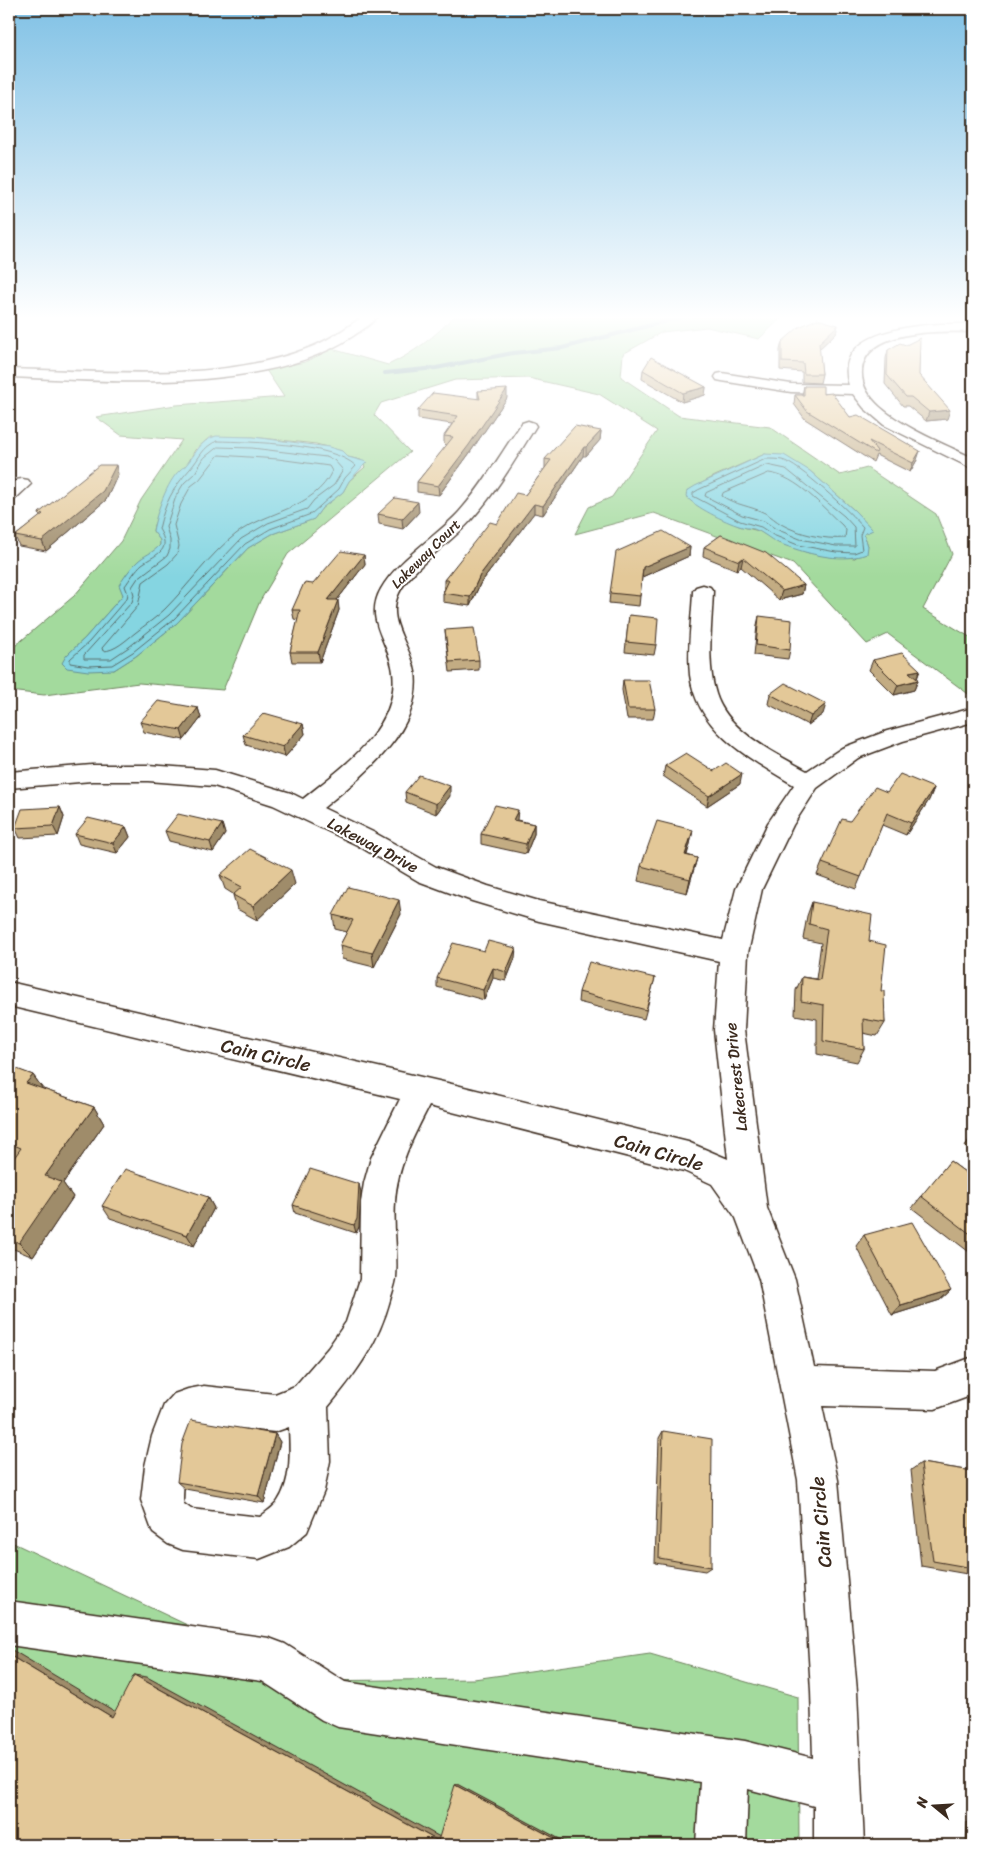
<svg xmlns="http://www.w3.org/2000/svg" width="982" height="1854" font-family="Sriracha,sans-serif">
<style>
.green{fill:#a3da9d;stroke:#6f825e;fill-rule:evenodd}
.water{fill:#85d5e1;stroke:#679193}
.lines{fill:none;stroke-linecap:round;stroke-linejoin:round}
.shore{stroke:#596e6c;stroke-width:1}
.stream{stroke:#679193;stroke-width:4}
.minor-casing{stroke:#3b2a1e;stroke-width:3}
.minor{fill:#fff;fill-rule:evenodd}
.wall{fill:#c3ac83;stroke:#3b2a1e}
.shaded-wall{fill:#9f8c6a;stroke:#3b2a1e}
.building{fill:#e3c898;stroke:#3b2a1e}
.labels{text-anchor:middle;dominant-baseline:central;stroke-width:4;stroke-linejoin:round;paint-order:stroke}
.far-street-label{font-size:14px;fill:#3b2a1e;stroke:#fff}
.street-label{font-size:16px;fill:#3b2a1e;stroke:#fff}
.near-street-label{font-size:19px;fill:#3b2a1e;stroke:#fff}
</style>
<rect width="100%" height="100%" fill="#fff"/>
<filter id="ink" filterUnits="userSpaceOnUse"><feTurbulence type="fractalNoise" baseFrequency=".02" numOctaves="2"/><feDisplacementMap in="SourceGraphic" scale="10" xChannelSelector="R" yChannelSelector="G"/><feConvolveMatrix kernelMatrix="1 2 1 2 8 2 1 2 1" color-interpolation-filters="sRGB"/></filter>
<g filter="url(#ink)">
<g class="green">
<path d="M453,317h329l-23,22 -52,-12 -45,5 -39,22 -2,23 58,39 91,11 70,48 27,-7 69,46 16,40 -29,55 50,30v56l-2,1 -83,-62 -21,10 -74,-80 -139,-51 -79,21 14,-27 23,-10 45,-66 -58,-37 -71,-16 -73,2 -74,23 -7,12 36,37 -122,102 -28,47 -37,89 -84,-7 -95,12 -35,-4v-40l65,-55 47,-55 20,-41 41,-60 -61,-5 -25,-18 80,-12 108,-8 -18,-27 39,-8 27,-13 56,16c24,-11 48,-29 65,-48zM210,437h43l63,7 26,7 6,6 13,3 4,7 -16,14 -6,11 -21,16 -8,11 -42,15 -24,14 -71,75 -41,33 -22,14 -48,-14 19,-18 38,-43 15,-34 16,-8 6,-8v-5l-7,-9 1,-6 21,-48 5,-7 6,-3 9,-17zM765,454l45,17 45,40 17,19 -8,4 4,12 -13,12 -46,-5 -30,-10 -20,-12 -20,-5 -39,-19 -13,-16 28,-15z"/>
<polygon points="9,1541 306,1681 474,1679 650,1654 798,1697 799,1845 9,1845"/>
</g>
<g class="water">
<path d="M216,436l37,1 76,10 13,4 6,6 19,5 -18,19 -6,11 -21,16 -8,11 -42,15 -24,14 -71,75 -41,33 -22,14 -26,1 -21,-3 -5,-5 4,-7 19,-18 38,-43 -4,-10c5,-7 11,-17 18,-23 7,-7 16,-9 23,-17v-5l-7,-9c3,-17 14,-50 27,-61 5,-5 2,0 6,-5 11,-12 13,-24 30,-29z"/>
<path d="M765,454l19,1 26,16 45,40 18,19 -9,4 4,12 -1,8c-28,10 -62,-1 -89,-11 -9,-4 -15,-11 -24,-14 -4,-1 -10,-1 -15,-3 -13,-4 -45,-19 -53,-30l1,-5 8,-5z"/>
</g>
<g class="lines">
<g class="shore">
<path d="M217,441c34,1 115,2 139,25l-11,12 -6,11 -28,25 -41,15 -25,15 -71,75 -41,33 -21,13 -24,1 -18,-3v-4l19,-17 38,-44 1,-4 -3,-8c5,-7 11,-17 17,-22 16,-11 30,-13 17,-35 6,-26 13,-40 31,-60 10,-11 12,-22 27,-28z"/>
<polygon points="218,447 252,448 326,457 334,460 343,470 334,485 314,500 307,509 268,523 241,539 169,615 129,647 111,659 84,659 84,655 132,602 134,595 132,587 138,578 167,556 170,549 170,540 166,527 176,496 184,483 195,473 204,458"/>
<path d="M219,455l59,4 51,7 3,5c-17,38 -66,40 -96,63 -27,21 -47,51 -71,75 -9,9 -20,16 -30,24 -9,7 -20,18 -32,18l-1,-3 36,-42 5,-24 25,-18 9,-10 2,-8 -5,-21 7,-21 10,-18 8,-6z"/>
<path d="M766,459c5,0 11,0 16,1 17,4 68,52 81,67l-3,8 2,15 -8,3 -18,-1 -38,-7 -25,-10 -12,-8 -21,-6 -47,-25v-3l5,-3z"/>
<polygon points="767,465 786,469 844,516 854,527 855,546 836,546 800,539 776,529 764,521 742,515 705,496 706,493"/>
<path d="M769,473c28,3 53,34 73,52l4,5 -1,8c-20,2 -47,-4 -64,-14 -5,-3 -10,-8 -16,-11 -14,-7 -30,-8 -43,-17l1,-3z"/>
</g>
<polyline class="stream" points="385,373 436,368 513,353 562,348 682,317"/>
<g class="minor-casing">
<g id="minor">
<path d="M362,317h15c-6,8 -16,13 -24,19 -89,59 -242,45 -344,41v-8c93,2 209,14 297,-20 20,-7 38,-19 56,-32z"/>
<path d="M940,324h33v8c-31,-1 -108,-4 -111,39 -1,15 7,26 18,36 24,21 64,37 93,51v11l-89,-44 -20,-17 -11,-14 -62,-2 -69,-11 -5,-1 -2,-3 2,-3 5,-1 69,11 58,1c-16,-51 57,-59 91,-61z"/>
<path d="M528,421l6,2 2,3c-20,32 -39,65 -65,94 -18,21 -61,49 -72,73 -14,28 12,52 16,79 8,59 -53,104 -92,136l52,25 61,34 52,19 51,15 184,39 13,-51 32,-66 26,-38c-44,-26 -97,-54 -104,-110 -3,-27 2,-56 3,-84l3,-4 7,-2 7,2 3,4c-1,33 -7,71 3,103 12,38 59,59 91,77l35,-23 45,-17 86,-23v14l-70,19 -45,17 -41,30 -24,37 -31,64 -14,64 -4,77 23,178 28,71 19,88 121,4 38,-14v38l-38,14 -113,-3 16,74 19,211 7,154h-50v-39l-66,-17 -2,56h-50l4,-63 -362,-55 -16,-7 -60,-39 -253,-36v-44l260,37 16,6 60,38 400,59 68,17 -2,-67 -13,-211 -39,-201 -23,-61 -24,-34 -28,-13 -255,-65c-16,31 -32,61 -34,96 -2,25 3,51 1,76 -1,7 -4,15 -6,22 -12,44 -34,73 -62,107l2,54 -6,30 -17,41 -18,15 -30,12 -76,-9 -15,-6 -15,-11 -12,-33 4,-34 7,-30 12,-31 10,-11 14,-5 16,-3 71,8 20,-8 33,-38 18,-26 14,-43 1,-77 3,-19 7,-25 29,-59 -391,-93v-24l447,103 232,57 40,17 -14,-129 5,-69 -180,-40 -67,-20 -54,-20 -61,-36 -84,-40 -59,-19 -66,-5h-56l-83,7v-16l83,-7h56l67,5 76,23 12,6c38,-31 97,-70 90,-127 -3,-29 -30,-52 -12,-83 16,-29 55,-52 78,-77 25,-28 42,-59 63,-89zM204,1424l71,8 14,-5c1,24 3,53 -11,74 -4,6 -12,11 -18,16l-69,-8 -7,-5 -1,-4c1,-21 1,-58 15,-75z"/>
<polygon points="22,479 28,480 31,484 15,499 9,500 9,486 16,480"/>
</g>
</g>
<use href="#minor" class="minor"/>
</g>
<g class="wall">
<polygon points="838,325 836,333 819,349 822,374 820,383 802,382 802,372 780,370 780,350 782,342"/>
<polygon points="888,350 919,375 947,419 926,421 908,406 903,406 885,384 886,358"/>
<polygon points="643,370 706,387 705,395 682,402 642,379"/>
<polygon points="804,386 823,394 850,417 917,460 910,472 876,455 873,462 805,419 794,404 795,395 802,395"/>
<polygon points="478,391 507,398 469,454 439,495 417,492 417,482 447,445 444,444 444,436 452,424 418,419 418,410 478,399"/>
<polygon points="601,431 600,440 586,456 583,456 543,515 534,513 480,584 470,606 443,602 443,593 444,589 444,580 525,495 545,468 545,459"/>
<polygon points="118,474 106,500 46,551 19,546 15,536 40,517 39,513"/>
<polygon points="419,512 403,529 379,524 378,514"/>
<polygon points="721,535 804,585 802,594 779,600 741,567 737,570 703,556 704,547"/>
<polygon points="690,547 689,556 642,577 639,606 609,603 610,593"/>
<polygon points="364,555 365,564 337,600 339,610 320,662 292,662 290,652 298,620 294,619 292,610 313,584"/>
<polygon points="629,615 656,645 654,655 625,652"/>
<polygon points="759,616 790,650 788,659 754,655 757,625"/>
<polygon points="445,630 479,660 479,670 450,672 446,640"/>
<polygon points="873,660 920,670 917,679 918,680 914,690 894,695 869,670"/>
<polygon points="623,680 655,709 653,719 627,719 622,690"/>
<polygon points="770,694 823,714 808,725 768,704"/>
<polygon points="198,708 201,718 184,740 144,732 140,722"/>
<polygon points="303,724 305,734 285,757 246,745 243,735"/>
<polygon points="665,766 714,771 740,784 707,806 663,776"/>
<polygon points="934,788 929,800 906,835 882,825 856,889 817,875 822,863 850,821 887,792"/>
<polygon points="405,792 450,796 436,814 406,802"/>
<polygon points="60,807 64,817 58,836 20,838 15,828"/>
<polygon points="517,820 534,824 534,834 526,854 481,844 481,834"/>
<polygon points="222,824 225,834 213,852 169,841 165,831"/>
<polygon points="126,827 130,837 117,853 79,844 75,834"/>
<polygon points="693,830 690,844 687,855 697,858 687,893 638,881 641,866"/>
<polygon points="220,875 295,884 257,920 237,909 233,895 233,894 225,889"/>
<polygon points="812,902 869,941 881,991 885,1023 877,1036 863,1033 864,1049 857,1062 817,1054 817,1019 795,1015 796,990 802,977 816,979 821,943 803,939 807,916"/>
<polygon points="401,914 374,967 342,959 340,945 347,932 335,929 333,915"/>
<polygon points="484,951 515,958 506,981 493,978 484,1000 437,987 437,978"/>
<polygon points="655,978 644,1019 578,1002 579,992"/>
<polygon points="9,1067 33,1075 43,1089 94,1107 104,1124 63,1183 73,1197 33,1257 9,1247 9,1165 15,1157 9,1154"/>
<polygon points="973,1132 973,1152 965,1147"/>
<polygon points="950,1161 973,1178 973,1255 912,1208"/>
<polygon points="361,1192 359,1227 356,1233 295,1213 293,1205"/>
<polygon points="208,1197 214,1208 194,1246 110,1218 102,1206"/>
<polygon points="864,1235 951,1290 940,1300 892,1315 856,1246"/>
<polygon points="663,1431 711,1567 705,1571 655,1563 659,1438"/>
<polygon points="275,1434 280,1442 264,1503 185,1489 177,1482"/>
<polygon points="921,1463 973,1471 973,1575 921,1566 911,1470"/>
<polygon points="967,1822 973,1823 973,1845 966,1845"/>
</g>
<g class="shaded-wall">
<polygon points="838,325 836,333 817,351 819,343"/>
<polygon points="706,387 705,395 682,402 683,393"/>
<polygon points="507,389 507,398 469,454 439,495 438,486"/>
<polygon points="950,410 947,419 926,421 929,412"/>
<polygon points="601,431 600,440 586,456 586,447"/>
<polygon points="584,447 583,456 543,515 543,506"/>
<polygon points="920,451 917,460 910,472 913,463"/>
<polygon points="116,465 118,474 106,500 46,551 42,541"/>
<polygon points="418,502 419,512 403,529 402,519"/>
<polygon points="534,504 534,513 480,584 470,606 470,597 480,575"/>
<polygon points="690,547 689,556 642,577 643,567"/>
<polygon points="364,555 365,564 330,609 328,600"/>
<polygon points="743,558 741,567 737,570 739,561"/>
<polygon points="804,585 802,594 779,600 782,591"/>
<polygon points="338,600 339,610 320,662 318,652"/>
<polygon points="920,670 916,680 909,672"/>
<polygon points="918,680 914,690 894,695 898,685"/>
<polygon points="826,704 823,714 808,725 811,716"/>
<polygon points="198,708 201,718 184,740 181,730"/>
<polygon points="303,724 305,734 285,757 283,747"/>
<polygon points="742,774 740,784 707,806 709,796"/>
<polygon points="450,786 450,796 436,814 436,804"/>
<polygon points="934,788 929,800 906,835 911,823"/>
<polygon points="60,807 64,817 58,836 53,826"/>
<polygon points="518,810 517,820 513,829 513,820"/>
<polygon points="222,824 225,834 213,852 210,842"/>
<polygon points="534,824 534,834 526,854 526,844"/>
<polygon points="126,827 130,837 117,853 113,843"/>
<polygon points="693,830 690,844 682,869 685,855"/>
<polygon points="697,858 687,893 690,879"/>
<polygon points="291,870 295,884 257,920 253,906"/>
<polygon points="399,900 401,914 374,967 372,953"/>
<polygon points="516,948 515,958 506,981 506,972"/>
<polygon points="493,968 493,978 484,1000 483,990"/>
<polygon points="33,1075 45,1092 26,1083"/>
<polygon points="94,1107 104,1124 63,1183 73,1197 33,1257 19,1243 45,1176"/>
<polygon points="359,1184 361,1192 359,1227 356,1233 354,1225"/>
<polygon points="208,1197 214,1208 194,1246 187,1235"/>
<polygon points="951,1290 940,1300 892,1315 901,1305"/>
<polygon points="275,1434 280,1442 264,1503 258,1496"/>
<polygon points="9,1650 12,1650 126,1718 112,1717 9,1655"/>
<polygon points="134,1675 147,1677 440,1837 438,1841"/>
<polygon points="457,1784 571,1845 567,1845 455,1785"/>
</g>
<g class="building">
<polygon points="817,319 838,325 819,343 822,374 804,374 803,363 782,362 782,342 799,327"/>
<polygon points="920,338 919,375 950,410 929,412 911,397 906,397 887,375 888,350 900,343 906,345"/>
<polygon points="651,357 706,387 683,393 643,370"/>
<polygon points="804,386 823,386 823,394 832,393 850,417 858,415 920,451 913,463 869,441 877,451 876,453 807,411 795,395 804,395"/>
<polygon points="507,389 469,445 438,486 417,482 453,437 444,436 458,416 418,410 433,393 480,399 478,391"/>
<polygon points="575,426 601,431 586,447 584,447 543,506 534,504 480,575 470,597 443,593 449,580 444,580 490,522 497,524 516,493 525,495 551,460 545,459"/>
<polygon points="99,465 116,465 103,491 42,541 15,536 43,514 39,513"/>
<polygon points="395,498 418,502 402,519 378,514"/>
<polygon points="663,531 690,547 643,567 640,596 610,593 616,552"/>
<polygon points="721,535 766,553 804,585 782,591 743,558 739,561 704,547"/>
<polygon points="341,551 364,555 328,600 338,600 318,652 290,652 300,610 292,610 304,583 313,584"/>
<polygon points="629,615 658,618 656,645 626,642"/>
<polygon points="759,616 792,620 790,650 756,645"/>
<polygon points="474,628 479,660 449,662 445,630"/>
<polygon points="902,653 920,670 909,672 918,680 898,685 873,660"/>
<polygon points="623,680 649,680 655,709 628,709"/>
<polygon points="785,683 826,704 811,716 770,694"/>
<polygon points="158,701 198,708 181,730 140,722"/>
<polygon points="264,713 303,724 283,747 243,735"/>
<polygon points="686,753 714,771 726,763 742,774 709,796 665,766"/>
<polygon points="900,774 934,788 911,823 887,813 861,877 822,863 842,819 850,821 875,787 887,792"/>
<polygon points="419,775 450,786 436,804 405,792"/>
<polygon points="495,805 518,810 513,820 534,824 526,844 481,834"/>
<polygon points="60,807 53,826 15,828 22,809"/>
<polygon points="178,814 222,824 210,842 165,831"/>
<polygon points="88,818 126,827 113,843 75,834"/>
<polygon points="657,821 693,830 685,855 697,858 690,879 641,866"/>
<polygon points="250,849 291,870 253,906 233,895 242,887 220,875"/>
<polygon points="348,887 399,900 372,953 340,945 353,920 333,915"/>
<polygon points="812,902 872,915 869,941 886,945 881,991 884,991 885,1023 863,1019 864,1049 823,1041 824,1005 801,1001 802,977 820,980 827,929 809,924"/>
<polygon points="488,941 516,948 506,972 493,968 483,990 437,978 453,943 484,951"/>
<polygon points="589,962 655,978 646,1010 579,992"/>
<polygon points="9,1066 33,1075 26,1083 94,1107 45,1176 61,1182 19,1243 9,1238 9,1165 21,1148 9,1143"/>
<polygon points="950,1161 973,1178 973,1236 921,1196"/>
<polygon points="125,1169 208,1197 187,1235 102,1206"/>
<polygon points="310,1169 359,1184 357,1219 354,1225 293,1205"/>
<polygon points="912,1222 951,1290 901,1305 864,1235"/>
<polygon points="191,1420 275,1434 258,1496 177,1482 182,1444"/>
<polygon points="663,1431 712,1439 711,1567 659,1558"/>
<polygon points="921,1463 973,1471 973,1568 933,1561"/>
<polygon points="9,1655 112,1717 134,1675 438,1841 455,1785 567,1845 15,1845 9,1841"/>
</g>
</g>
<linearGradient id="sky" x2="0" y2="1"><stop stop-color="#80c1e5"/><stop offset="0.55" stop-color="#fff"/><stop offset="1" stop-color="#fff" stop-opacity="0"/></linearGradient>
<rect width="982" height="577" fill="url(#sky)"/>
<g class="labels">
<g class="far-street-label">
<text transform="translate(426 554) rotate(-45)">Lakeway Court</text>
</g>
<g class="street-label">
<text transform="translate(373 845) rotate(28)">Lakeway Drive</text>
<text transform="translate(736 1077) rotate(-96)">Lakecrest Drive</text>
</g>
<g class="near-street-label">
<text transform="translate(266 1055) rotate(13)">Cain Circle</text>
<text transform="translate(659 1152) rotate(16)">Cain Circle</text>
<text transform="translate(821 1522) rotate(-95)">Cain Circle</text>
</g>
</g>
<rect width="982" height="1854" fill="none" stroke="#fff" stroke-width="30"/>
<rect x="15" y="15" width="952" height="1824" fill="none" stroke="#3b2a1e" stroke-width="2" filter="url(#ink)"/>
<g transform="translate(934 1806) rotate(288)" stroke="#ffffff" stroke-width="4" paint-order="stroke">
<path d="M0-4L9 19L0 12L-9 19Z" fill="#3b2a1e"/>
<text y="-8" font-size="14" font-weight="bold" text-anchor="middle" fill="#3b2a1e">N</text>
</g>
</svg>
